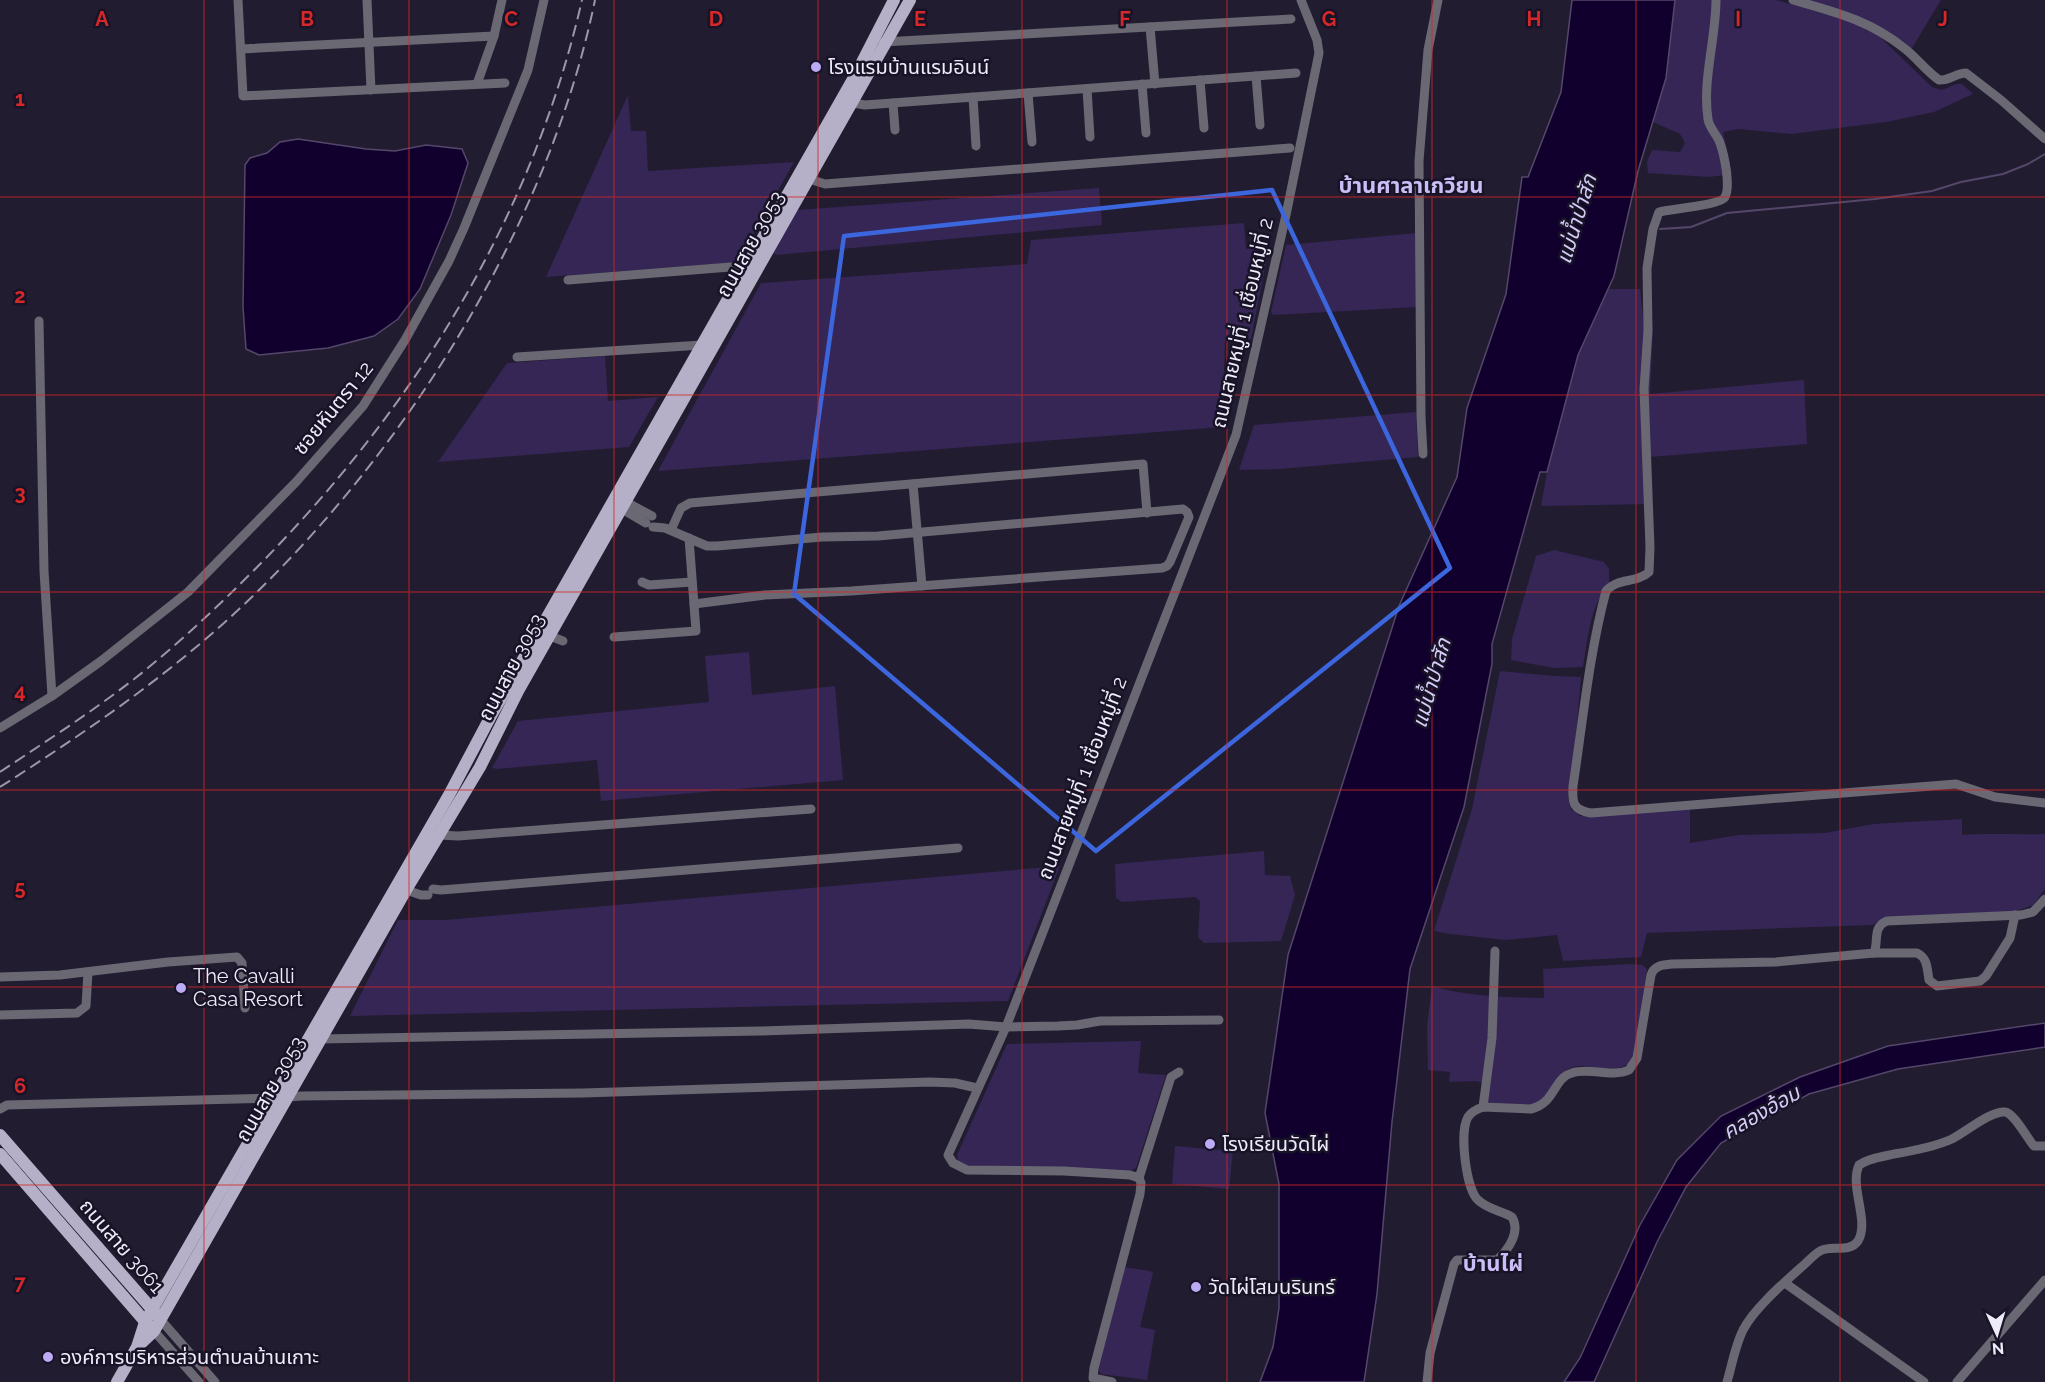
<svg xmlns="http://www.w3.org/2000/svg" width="2045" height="1382" font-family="Raleway,'Noto Sans Thai',sans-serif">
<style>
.green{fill:#352656}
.water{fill:#11002d;stroke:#54476a;stroke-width:1.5}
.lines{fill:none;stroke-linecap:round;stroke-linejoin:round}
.stream{stroke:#54476a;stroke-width:2}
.minor{stroke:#6a6873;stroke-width:9}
.major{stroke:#b5b0c7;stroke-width:12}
.rail{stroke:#9c98a8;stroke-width:2;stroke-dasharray:12 6;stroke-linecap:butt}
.marked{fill:none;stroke:#3c66dd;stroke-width:4.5;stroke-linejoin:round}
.grid{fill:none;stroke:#d62828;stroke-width:1.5;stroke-opacity:0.55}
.poi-dot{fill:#bcaaf5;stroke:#181326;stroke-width:2}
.labels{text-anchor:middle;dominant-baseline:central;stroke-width:5;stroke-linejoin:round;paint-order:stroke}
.poi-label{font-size:20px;fill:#efecfa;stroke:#181326;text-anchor:start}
.street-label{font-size:20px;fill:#efecfa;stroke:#181326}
.water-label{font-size:21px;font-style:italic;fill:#d4cbf6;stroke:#181326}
.quarter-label{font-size:22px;font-weight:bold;fill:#cbbef7;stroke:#181326}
.grid-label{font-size:20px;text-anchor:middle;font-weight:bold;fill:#d62828;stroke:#181326;stroke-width:5;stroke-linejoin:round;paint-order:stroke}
</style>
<rect width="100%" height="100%" fill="#221c30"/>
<g class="green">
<polygon points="1675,0 1776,0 1850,21 1879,36 1932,87 1942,90 1956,84 1962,84 1973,94 1934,112 1886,122 1791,134 1738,129 1723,132 1732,174 1709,177 1648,173 1647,162 1652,150 1680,152 1685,143 1680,134 1653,122 1666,78"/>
<polygon points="1802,0 1941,0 1912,48 1908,49 1883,31"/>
<polygon points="628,95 631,131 646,131 648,171 794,162 738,262 546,277"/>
<polygon points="1099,188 1102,225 776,255 773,252 797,210"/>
<polygon points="1244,223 1246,249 1269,247 1251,339 1225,341 1222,427 658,471 761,283 1027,264 1031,240"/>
<polygon points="1417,233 1417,307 1273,315 1271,312 1286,245"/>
<polygon points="1608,289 1640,289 1644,328 1653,329 1650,394 1804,380 1807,444 1650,457 1651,504 1541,506 1547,472 1578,355"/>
<polygon points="605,356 608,401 658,397 629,447 438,462 507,363"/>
<polygon points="1416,412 1418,457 1279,469 1239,470 1254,425"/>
<path d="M1554,550l50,12 5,7v14c-19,23 -21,55 -26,84l-29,1 -43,-8 1,-21 24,-83z"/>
<polygon points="749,652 752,695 835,686 843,780 601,801 597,760 497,769 492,768 518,721 709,702 705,656"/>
<path d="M1500,671l54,5 27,1 -7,80 -6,41 3,11 9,7h12l98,-7v34l49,-8 86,-2 48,-9 89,-5v16c28,-2 55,0 83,-1v55l-12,16 -17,6 -128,7 -10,3 -5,4 -226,8 -6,24 -78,4 -6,-26 -51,5 -56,-6 -16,-3 38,-122z"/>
<polygon points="1264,851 1265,875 1290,876 1295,895 1281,941 1204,943 1198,937 1200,901 1195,897 1122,902 1116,898 1115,864"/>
<polygon points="1060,866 1008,1001 350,1016 398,920 446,920"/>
<path d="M1631,964l11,1 5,4 -14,90c-15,20 -43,1 -63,9 -7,3 -12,11 -16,17 -4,5 -7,11 -12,15 -13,11 -39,5 -55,4l1,-20 -12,-3 -27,1 1,-10 -22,-2 -1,-44 5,-40c39,11 71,11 112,12l-1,-29z"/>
<polygon points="1141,1041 1138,1073 1166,1075 1136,1168 1130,1171 969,1166 958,1162 957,1155 1007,1044"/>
<polygon points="1175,1146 1233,1151 1229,1189 1172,1184"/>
<polygon points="1124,1267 1150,1271 1153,1273 1140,1327 1155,1330 1147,1380 1101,1374 1097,1368"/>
</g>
<g class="water">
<polygon points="1572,0 1675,0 1666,78 1638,171 1614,276 1578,355 1547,472 1540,472 1492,644 1492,664 1464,807 1410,969 1392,1122 1377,1294 1364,1382 1260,1382 1273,1347 1279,1308 1279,1184 1265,1113 1288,955 1399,606 1457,477 1467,408 1506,294 1522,177 1528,177 1561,92"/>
<polygon points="298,139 366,149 395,151 426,145 462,149 468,163 451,215 420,289 398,319 374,336 328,348 259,355 246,349 243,307 245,165 250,158 267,153 280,142"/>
<polygon points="2045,1023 2045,1047 1898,1069 1809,1094 1721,1143 1686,1187 1657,1242 1594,1382 1564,1382 1580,1358 1640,1225 1677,1160 1721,1116 1800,1077 1888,1046"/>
</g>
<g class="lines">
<polyline class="stream" points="1660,229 1691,227 1727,213 1875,199 1932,191 1961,182 2003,174 2028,164 2045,154"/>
<g class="minor">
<polyline points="238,0 243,96 505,83"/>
<polyline points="367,0 371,90"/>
<path d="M1716,0c0,38 -14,81 -8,119 1,9 9,15 12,24 4,11 11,43 5,54 -4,8 -54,12 -66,15l-6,17 -6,39 1,62 -4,59 6,158 -1,25c-13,12 -31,5 -43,19 -17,64 -23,129 -33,195 -1,17 0,24 18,27l365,-29 39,13 50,6"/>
<path d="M1793,0c42,12 76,20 111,48 13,10 22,23 35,32 10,1 17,-7 27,-7l35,27 44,39"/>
<polyline points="1150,27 1155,84"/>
<polyline points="883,42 1291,19"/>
<polyline points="241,49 494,36"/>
<polyline points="1256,76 1260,125"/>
<polyline points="1200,80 1204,128"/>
<polyline points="477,84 494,36 502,0"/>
<polyline points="1142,84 1146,133"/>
<polyline points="1087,89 1090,137"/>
<polyline points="1028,93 1032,142"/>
<polyline points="973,97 976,146"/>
<polyline points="853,103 865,105 1296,73"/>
<polyline points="893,103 895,130"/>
<polyline points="809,179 825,184 1290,148"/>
<polyline points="568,280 730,267 746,268"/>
<polyline points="39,321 44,571 52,696"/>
<polyline points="517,357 702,345"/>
<polyline points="1423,454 1421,417 1419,161 1428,50 1438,0"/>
<polyline points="913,484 922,586"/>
<polyline points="626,502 652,516"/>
<polyline points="622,509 646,523"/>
<polyline points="653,527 665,528 707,546 717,546 822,537 878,536 1183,509 1187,512 1189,517 1170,562 1167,566 1162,568 851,591 765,595 694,604"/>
<polyline points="671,530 681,508 690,503 1143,464 1147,513"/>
<polyline points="642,582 649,585 692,582"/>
<polyline points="550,636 563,641"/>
<polyline points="614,637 696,631 689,538"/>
<polyline points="0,728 52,696 101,661 188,592 296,482 363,406 405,340 449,261 464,228 528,70 544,0"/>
<polyline points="439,835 458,836 811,809"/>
<polyline points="433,889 441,890 958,848"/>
<polyline points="406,890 421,895 428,895"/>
<path d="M1874,953h43c11,5 10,16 12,27l8,6 43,-5 6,-5 24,-38 5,-23"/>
<polyline points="0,977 60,975 168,962 237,957 242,963 245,1008"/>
<polyline points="0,1015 77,1013 86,1006 88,972"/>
<polyline points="321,1039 761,1031 969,1024 1006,1027 1058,1026 1077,1025 1100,1021 1219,1020"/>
<polyline points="288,1097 302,1096 583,1093 930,1082 955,1083 977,1088"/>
<polyline points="1483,1107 1492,1038 1495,951"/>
<polyline points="0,1109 7,1105 275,1098"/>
<polyline points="1139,1178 1171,1077 1179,1072"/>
<polyline points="1785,1283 1924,1382"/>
<polyline points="160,1319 215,1382"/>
<polyline points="154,1331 199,1382"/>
<polyline points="1112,1382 1093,1378 1094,1368 1140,1194 1141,1183 1139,1178 1130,1175 1064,1171 967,1170 953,1163 948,1155 1006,1027 1236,435 1286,215 1319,53 1317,40 1301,0"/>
<path d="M1427,1382l3,-29 24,-89 3,-4h40c11,-10 24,-28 15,-43 -10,-6 -25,-8 -34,-17 -12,-11 -19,-68 -10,-83 4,-6 9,-8 15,-10l48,2c25,-6 22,-31 41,-36 18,-6 39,5 57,-3l8,-12 14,-83c3,-10 12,-10 21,-11l104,-2 98,-9c5,-12 -2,-26 13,-32l134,-6 12,-3 12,-13"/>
<path d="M1727,1382c5,-17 8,-36 16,-52 11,-22 44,-50 63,-67 4,-4 9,-9 14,-12 11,-7 29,3 38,-10 12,-20 -9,-54 1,-76 10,-7 23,-8 35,-11 19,-3 40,-7 58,-15 14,-7 38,-28 53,-27 9,1 22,26 29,34h11"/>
<polyline points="1957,1382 2045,1280"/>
</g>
<g class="major">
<polyline points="0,1135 157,1315"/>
<polyline points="0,1154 149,1326"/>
<polyline points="138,1346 154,1331 406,890 480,767 518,691 910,0"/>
<polyline points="117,1382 137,1347 145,1322 449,795 492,714 856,74 894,0"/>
</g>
<g class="rail">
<path d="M0,772c48,-32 98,-64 143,-100 44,-36 85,-75 124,-115 152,-157 266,-343 315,-557"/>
<path d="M0,787c83,-53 165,-109 237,-176 167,-155 312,-387 358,-611"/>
</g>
</g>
<path class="marked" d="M1272,190l178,378 -354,283 -302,-257 50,-358z"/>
<path class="grid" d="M204,0v1382M409,0v1382M614,0v1382M818,0v1382M1022,0v1382M1227,0v1382M1432,0v1382M1636,0v1382M1840,0v1382M0,197h2045M0,395h2045M0,592h2045M0,790h2045M0,987h2045M0,1185h2045"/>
<g class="poi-dot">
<circle cx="816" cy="67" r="6"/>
<circle cx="181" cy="988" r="6"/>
<circle cx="1210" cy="1144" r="6"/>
<circle cx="1196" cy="1287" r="6"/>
<circle cx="48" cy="1357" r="6"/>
</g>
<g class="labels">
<g class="poi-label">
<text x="828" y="67">โรงแรมบ้านแรมอินน์</text>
<text x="193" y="976">The Cavalli<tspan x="193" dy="23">Casa Resort</tspan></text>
<text x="1222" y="1144">โรงเรียนวัดไผ่</text>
<text x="1208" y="1287">วัดไผ่โสมนรินทร์</text>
<text x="60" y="1357">องค์การบริหารส่วนตำบลบ้านเกาะ</text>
</g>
<g class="street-label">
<text transform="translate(750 244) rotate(-61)">ถนนสาย 3053</text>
<text transform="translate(1242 323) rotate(-77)">ถนนสายหมู่ที่ 1 เชื่อมหมู่ที่ 2</text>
<text transform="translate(333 408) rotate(-51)">ซอยหันตรา 12</text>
<text transform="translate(511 667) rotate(-62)">ถนนสาย 3053</text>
<text transform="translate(1082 778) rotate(-69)">ถนนสายหมู่ที่ 1 เชื่อมหมู่ที่ 2</text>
<text transform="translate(270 1089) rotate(-60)">ถนนสาย 3053</text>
<text transform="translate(122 1246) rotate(49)">ถนนสาย 3061</text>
</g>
<g class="water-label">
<text transform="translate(1576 219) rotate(-73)">แม่น้ำป่าสัก</text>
<text transform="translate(1431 683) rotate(-74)">แม่น้ำป่าสัก</text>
<text transform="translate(1761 1112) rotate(-30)">คลองอ้อม</text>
</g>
<g class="quarter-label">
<text x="1411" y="185">บ้านศาลาเกวียน</text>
<text x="1493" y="1263">บ้านไผ่</text>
</g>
</g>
<g class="grid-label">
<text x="102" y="26">A</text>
<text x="307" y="26">B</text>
<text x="511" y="26">C</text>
<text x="716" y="26">D</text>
<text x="920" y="26">E</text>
<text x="1125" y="26">F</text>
<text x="1329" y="26">G</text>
<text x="1534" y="26">H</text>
<text x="1738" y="26">I</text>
<text x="1943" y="26">J</text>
<text x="20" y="106">1</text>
<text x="20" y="303">2</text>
<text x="20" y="500">3</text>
<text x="20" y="698">4</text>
<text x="20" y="895">5</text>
<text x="20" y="1093">6</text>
<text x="20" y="1290">7</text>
</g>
<g transform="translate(1997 1334) rotate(176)" stroke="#181326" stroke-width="4.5" paint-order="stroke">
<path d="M0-4.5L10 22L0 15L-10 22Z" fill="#efecfa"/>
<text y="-9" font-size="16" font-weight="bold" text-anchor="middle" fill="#efecfa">N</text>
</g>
</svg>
